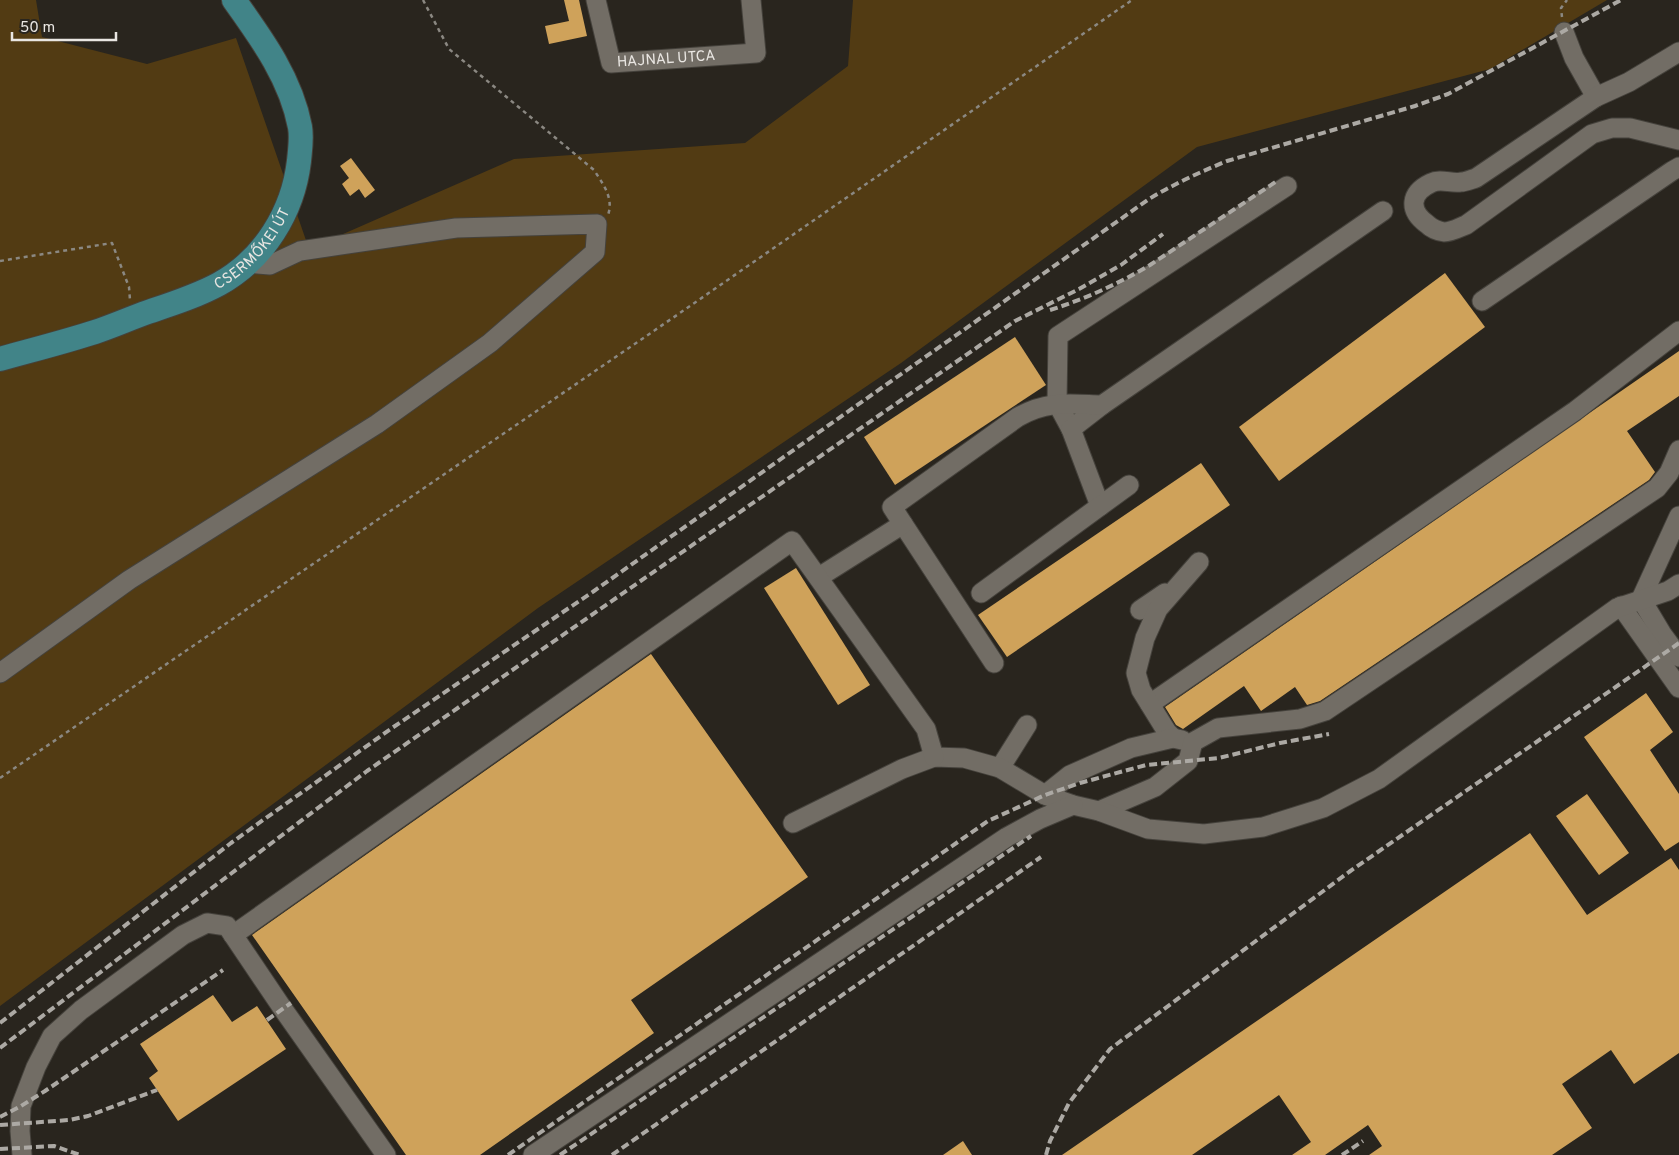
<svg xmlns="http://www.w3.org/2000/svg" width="1679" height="1155" font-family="Overpass,sans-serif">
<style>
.green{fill:#523b13}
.building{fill:#cfa25a}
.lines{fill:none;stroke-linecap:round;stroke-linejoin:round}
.minor-casing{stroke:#45423c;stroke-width:21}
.major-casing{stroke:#45423c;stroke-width:26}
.path{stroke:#8b8882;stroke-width:2.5;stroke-dasharray:4 4;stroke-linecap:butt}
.minor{stroke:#726d65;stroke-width:19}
.major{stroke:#418488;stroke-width:24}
.rail{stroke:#aca9a4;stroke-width:4;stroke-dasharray:8 4;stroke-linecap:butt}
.labels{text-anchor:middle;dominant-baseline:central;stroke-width:5;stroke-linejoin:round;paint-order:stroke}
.street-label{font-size:15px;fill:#e9e6e2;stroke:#29251e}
</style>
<rect width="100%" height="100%" fill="#29251e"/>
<polygon class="green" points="0,0 36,0 42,37 147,64 236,38 309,249 514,159 745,143 848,66 853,0 1607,0 1490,69 1197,147 901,363 538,608 0,1006"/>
<g class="building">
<polygon points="564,0 579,0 587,36 549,44 545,26 569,21"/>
<polygon points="351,158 375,190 365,198 359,189 350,196 342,184 349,178 340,166"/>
<polygon points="1445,273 1485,327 1279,481 1239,427"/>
<polygon points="1015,337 1046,385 895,485 864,437"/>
<polygon points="1679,351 1679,396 1627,431 1655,472 1649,480 1320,701 1307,705 1295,687 1261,711 1244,686 1183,729 1176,725 1165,707"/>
<polygon points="1201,463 1230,505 1007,657 978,615"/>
<polygon points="796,568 870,685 838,705 764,588"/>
<polygon points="651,654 808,877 631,1000 654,1033 480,1155 406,1155 252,935"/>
<polygon points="1646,693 1673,732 1650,750 1679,794 1679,842 1665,851 1584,737"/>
<polygon points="1587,794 1629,853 1599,875 1556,816"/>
<polygon points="1530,833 1587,915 1671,858 1679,870 1679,1053 1634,1084 1611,1050 1562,1084 1592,1128 1552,1155 1369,1155 1382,1146 1368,1125 1325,1155 1292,1155 1311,1142 1279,1095 1192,1155 1062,1155"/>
<polygon points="213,995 232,1022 257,1006 286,1049 178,1121 149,1078 158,1071 140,1044"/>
<polygon points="963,1141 972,1155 943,1155"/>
</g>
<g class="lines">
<g class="minor-casing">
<g id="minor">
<path id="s1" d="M596,0l15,63 145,-10 -5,-53"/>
<polyline points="1564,32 1574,58 1596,97"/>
<path d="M1679,52l-50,30 -33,15 -120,81c-4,1 -10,4 -15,4 -10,2 -20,-4 -30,1 -21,10 -23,27 -4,41 4,4 11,7 17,8 8,0 16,-5 22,-7l126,-91 20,-6h18l49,12"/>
<polyline points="1482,301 1672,171 1679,167"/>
<polyline points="1071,429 1057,403 1058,336 1287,186"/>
<polyline points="1100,506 1071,429 1102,405"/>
<polyline points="1679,516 1641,599 1662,634 1679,657"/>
<polyline points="903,524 994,663"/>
<path d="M819,577l84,-53 -11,-17 126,-90c30,-17 51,-13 84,-12l281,-194"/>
<polyline points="981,593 1129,485"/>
<polyline points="1621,606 1679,688"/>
<polyline points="1140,610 1165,593"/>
<polyline points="0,673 129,580 377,424 490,343 595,252 597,224 456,228 300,251 270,265 247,263"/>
<polyline points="1150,704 1575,411 1679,331"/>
<polyline points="1173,738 1167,732 1141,690 1136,673 1145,638 1158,609 1199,562"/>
<polyline points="1000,768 1027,725"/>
<polyline points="1045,795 1070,775 1131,748 1173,738 1182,740"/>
<polyline points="1099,811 1155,787 1188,761 1193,742 1218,728 1300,719 1325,711 1657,488 1669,473 1679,450"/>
<polyline points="793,823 902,769 934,757 964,758 1000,768 1045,795 1073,805 1099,811 1148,829 1204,834 1263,827 1323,808 1379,779 1617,608 1668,591 1679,584"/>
<polyline points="233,935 792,541 926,729 934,757"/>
<polyline points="22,1155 20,1131 21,1106 36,1067 52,1036 81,1010 183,935 207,923 227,926 283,1009 386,1155"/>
<polyline points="533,1155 1007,837 1040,819 1073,805"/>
</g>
</g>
<g class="major-casing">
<g id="major">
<path id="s2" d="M0,359c32,-9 64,-17 95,-27 18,-6 36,-14 53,-20 24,-8 49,-16 71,-28 45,-25 74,-72 80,-123 1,-11 3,-23 1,-34 -9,-48 -38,-88 -66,-127"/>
</g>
</g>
<g class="path">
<path d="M423,0l26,49 145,121c9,14 20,28 14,45"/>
<polyline points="1562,17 1561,8 1567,0"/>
<polyline points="0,261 112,243 129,287 130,300"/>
<polyline points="0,778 677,315 1132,0"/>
</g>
<use href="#minor" class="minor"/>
<use href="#major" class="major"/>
<g class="rail">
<path d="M1050,310c35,-11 68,-26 100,-45l127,-84"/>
<polyline points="267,1020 291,1003"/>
<path d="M0,1023l231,-180 161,-115 202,-137 555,-392c25,-15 51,-27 78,-38l188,-55 33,-12 173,-94"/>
<polyline points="0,1048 367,771 1015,321 1079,289 1121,265 1163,234"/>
<polyline points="0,1117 21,1106 45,1091 223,970"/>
<polyline points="0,1125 69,1120 88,1116 157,1090"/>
<polyline points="0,1149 54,1146 80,1155"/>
<polyline points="508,1155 988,821 1045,795 1080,783 1146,765 1219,758 1280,743 1329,734"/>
<polyline points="560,1155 1031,836"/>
<polyline points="612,1155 1041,857"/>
<polyline points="1046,1155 1050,1141 1069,1103 1110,1049 1349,872 1679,643"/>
<polyline points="1342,1155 1363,1141"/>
</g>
</g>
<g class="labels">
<g class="street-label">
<text stroke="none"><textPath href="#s1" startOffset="120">HAJNAL UTCA</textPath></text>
<text stroke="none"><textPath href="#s2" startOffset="281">CSERMŐKEI ÚT</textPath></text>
</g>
</g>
<path d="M12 32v8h104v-8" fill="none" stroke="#e9e6e2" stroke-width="2.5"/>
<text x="20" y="32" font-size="15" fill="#e9e6e2" stroke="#29251e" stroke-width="4" paint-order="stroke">50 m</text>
</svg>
